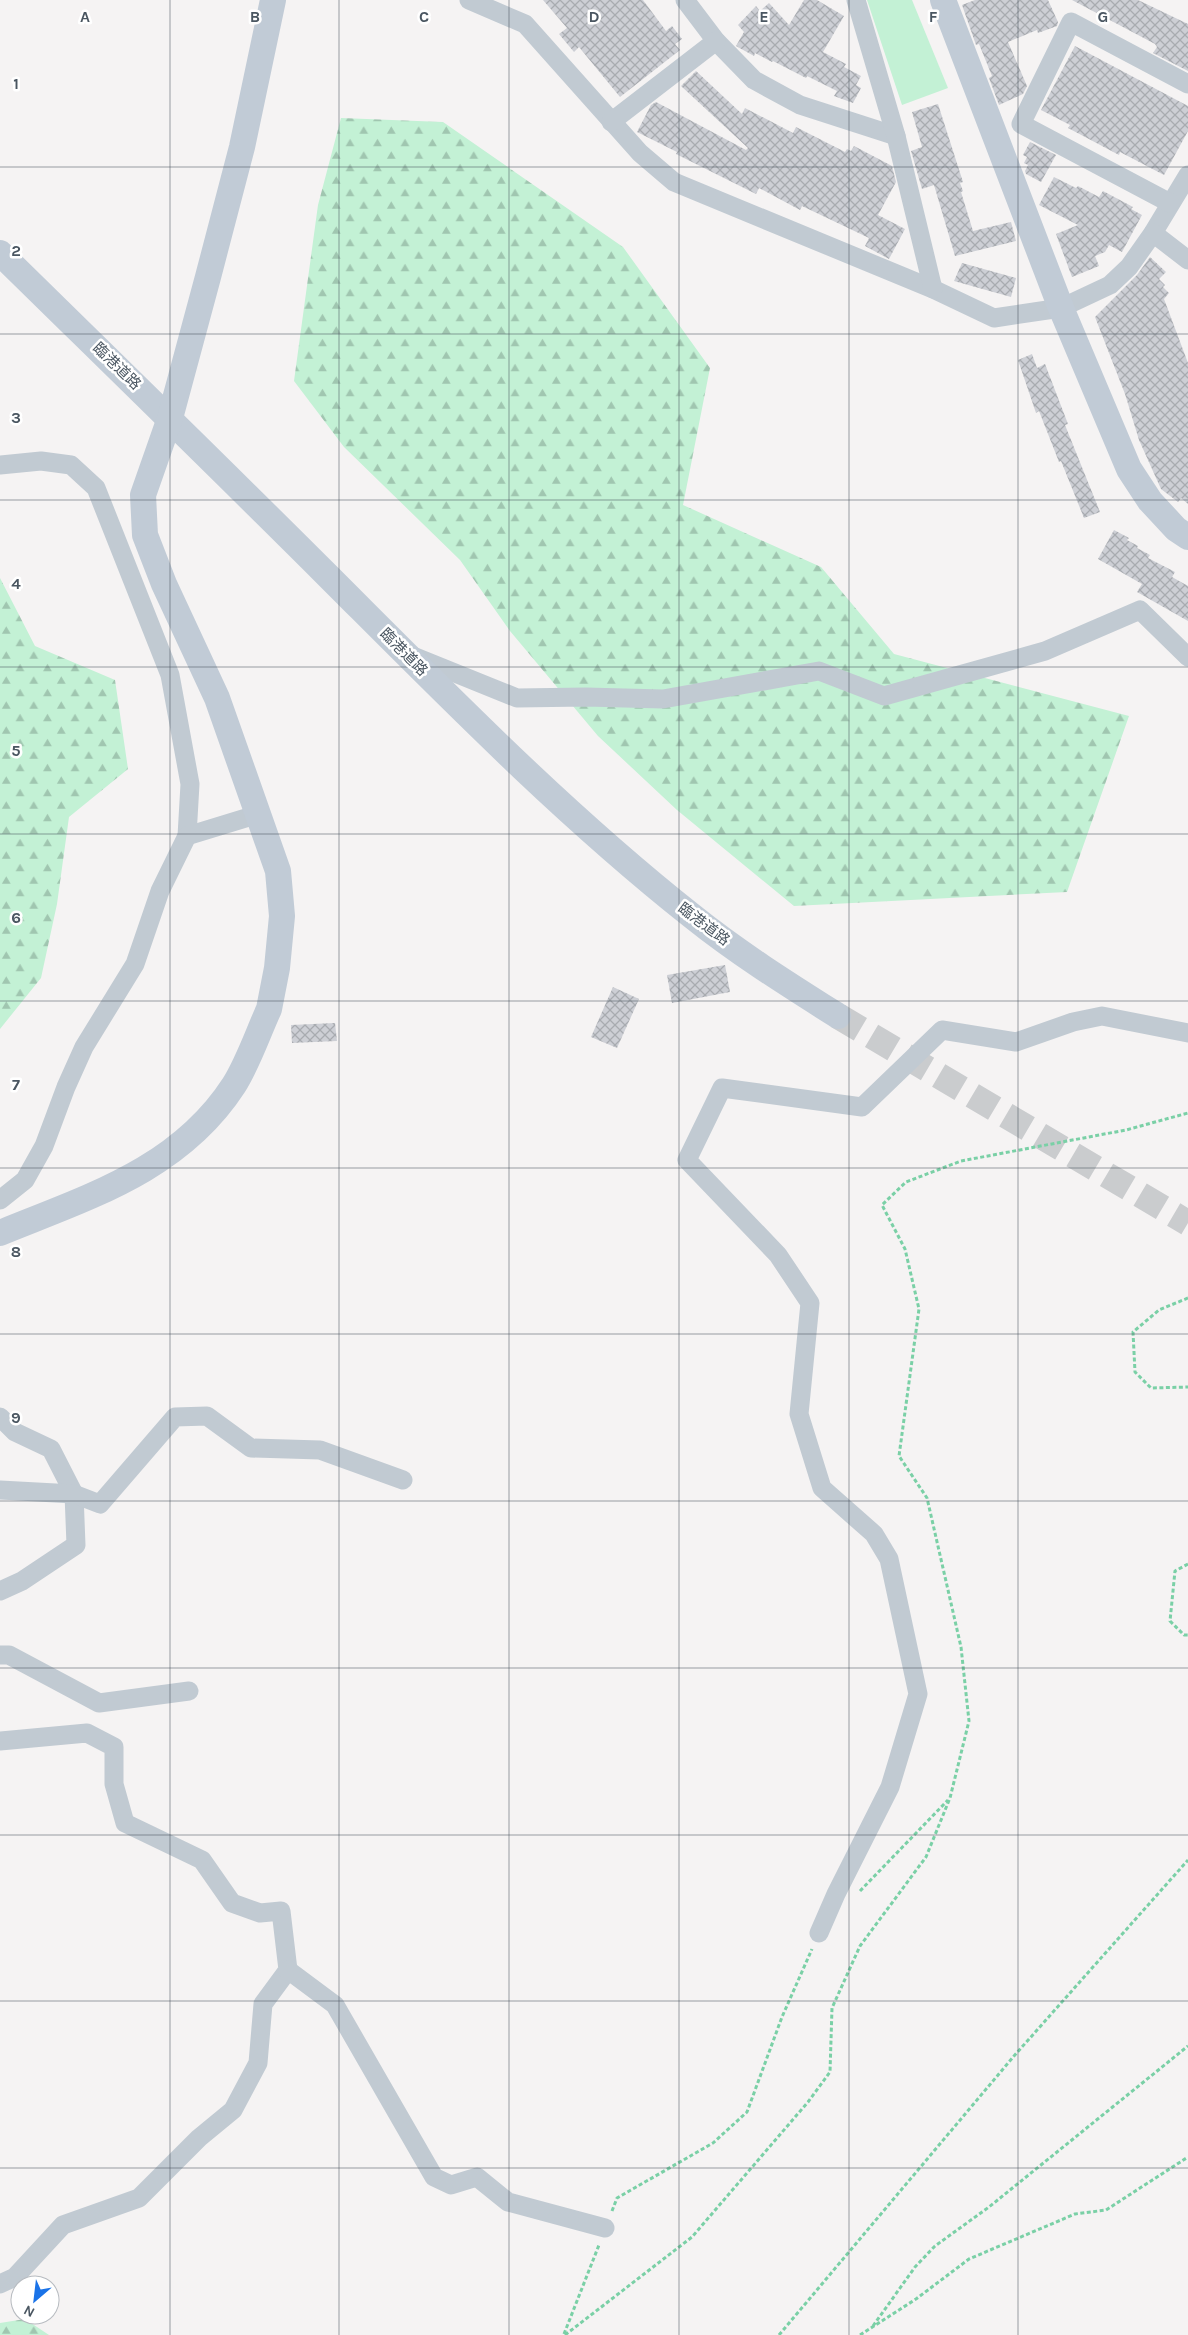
<svg xmlns="http://www.w3.org/2000/svg" width="1188" height="2335" font-family="Karla,'Noto Sans JP',sans-serif">
<style>
.green{fill:#c3f1d5}
.forest{fill:url(#forest-firs)}
.building{fill:url(#building-cross-hatch)}
.lines{fill:none;stroke-linecap:round;stroke-linejoin:round}
.secondary-tunnel{stroke:#caccce;stroke-width:26;stroke-dasharray:26 13;stroke-linecap:butt}
.path{stroke:#7ad0a6;stroke-width:3;stroke-dasharray:4 2.5;stroke-linecap:butt}
.street{stroke:#c1cad2;stroke-width:19}
.secondary{stroke:#c1cbd6;stroke-width:26}
.grid{fill:none;stroke:#4a5661;stroke-width:1;stroke-opacity:0.55}
.labels{text-anchor:middle;dominant-baseline:central;stroke-width:5;stroke-linejoin:round;paint-order:stroke}
.street-label{font-size:15px;fill:#4a5661;stroke:#fff}
.grid-label{font-size:16px;text-anchor:middle;font-weight:bold;fill:#4a5661;stroke:#fff;stroke-width:5;stroke-linejoin:round;paint-order:stroke}
</style>
<defs>
<pattern id="forest-firs" width="22" height="20" patternUnits="userSpaceOnUse" patternTransform="scale(1.25)"><rect width="22" height="20" fill="#c3f1d5"/><path d="M5 1l3.5 6h-7zM16 11l3.5 6h-7z" fill="#a0c6b0"/></pattern>
<pattern id="building-cross-hatch" width="8" height="8" patternUnits="userSpaceOnUse" patternTransform="scale(1.25)"><rect width="8" height="8" fill="#cdcfd5"/><path d="M0 0l8 8M0 8l8-8" fill="none" stroke="#a8abb0"/></pattern>
</defs>
<rect width="100%" height="100%" fill="#f5f3f3"/>
<polygon class="green" points="867,0 912,0 948,88 902,105"/>
<g class="forest">
<polygon points="341,118 443,122 623,247 710,368 683,505 821,567 894,654 1129,716 1067,892 794,906 677,810 598,736 510,631 460,560 344,447 294,381 318,205"/>
<polygon points="0,578 35,646 115,680 128,769 69,817 57,904 41,978 0,1029"/>
<polygon points="25,2319 49,2335 0,2335 0,2323"/>
</g>
<g class="building">
<polygon points="543,0 643,0 666,31 672,26 682,39 675,44 680,50 620,97 579,47 574,52 559,34 567,28"/>
<polygon points="804,0 817,0 844,16 823,52 846,64 844,67 861,76 856,85 861,88 853,103 834,96 837,91 807,76 806,78 773,61 772,62 755,53 754,56 736,46 744,32 738,25 756,6 760,11 769,3 789,25"/>
<polygon points="975,0 1048,0 1058,22 1057,26 1038,33 1037,30 1008,42 1027,86 1023,94 999,105 989,78 992,76 979,44 976,45 962,5"/>
<polygon points="1072,0 1138,0 1188,24 1188,71 1153,53 1157,47 1155,44"/>
<polygon points="1075,46 1188,106 1188,131 1164,175 1120,152 1119,155 1087,138 1068,128 1070,125 1041,110"/>
<polygon points="696,71 742,114 745,108 793,133 796,127 845,152 847,149 851,151 854,146 892,166 896,182 878,215 905,229 889,259 865,246 869,238 802,206 800,210 759,188 756,194 676,154 677,152 637,132 651,105 656,102 746,150 748,148 681,86"/>
<polygon points="938,104 963,182 960,183 963,191 961,192 973,231 1011,222 1016,241 955,256 934,185 922,189 911,151 922,147 912,112"/>
<polygon points="1030,142 1056,155 1041,182 1026,174 1025,171 1028,165 1024,163 1027,157 1023,155"/>
<polygon points="1054,177 1076,188 1078,186 1099,197 1103,191 1133,207 1131,209 1142,215 1122,252 1109,245 1105,252 1095,256 1099,266 1072,277 1056,234 1078,225 1039,205"/>
<polygon points="1150,257 1166,272 1159,279 1165,285 1163,287 1169,293 1164,299 1188,363 1188,504 1181,498 1178,502 1161,489 1139,440 1125,394 1095,317 1137,275"/>
<polygon points="962,263 1016,278 1011,297 954,281"/>
<polygon points="1032,354 1037,368 1045,364 1068,424 1065,425 1100,512 1084,518 1061,461 1059,462 1039,411 1036,413 1018,360"/>
<polygon points="1114,530 1129,538 1127,540 1138,546 1137,548 1150,555 1148,558 1175,572 1172,577 1188,586 1188,621 1137,592 1142,584 1098,559"/>
<polygon points="725,965 730,992 672,1003 667,975"/>
<polygon points="613,987 639,999 617,1048 591,1037"/>
<polygon points="335,1023 337,1041 292,1043 291,1025"/>
</g>
<g class="lines">
<polyline class="secondary-tunnel" points="838,1016 1188,1223"/>
<g class="path">
<polyline points="1188,1298 1159,1310 1133,1332 1135,1372 1151,1388 1188,1387"/>
<polyline points="1188,1564 1175,1571 1170,1621 1184,1635 1188,1635"/>
<polyline points="860,1891 948,1800"/>
<polyline points="612,2211 617,2198 713,2143 747,2112 782,2017 812,1949"/>
<polyline points="873,2326 915,2267 935,2246 989,2207 1188,2046"/>
<polyline points="564,2334 599,2245"/>
<polyline points="565,2335 692,2237 808,2102 830,2072 832,2008 860,1946 926,1857 950,1798 969,1721 961,1647 927,1498 899,1456 919,1309 905,1249 882,1205 906,1182 961,1161 1126,1130 1188,1113"/>
<polyline points="779,2335 1014,2056 1188,1860"/>
<polyline points="860,2335 916,2299 969,2259 1075,2214 1106,2210 1188,2157"/>
</g>
<g class="street">
<polyline points="469,0 525,24 640,153 674,182 933,289 994,318 1061,308 1110,285 1129,267 1153,233 1188,175"/>
<polyline points="685,0 716,41 754,80 800,105 896,136"/>
<polyline points="856,0 896,136 933,289"/>
<polyline points="611,122 716,41"/>
<polyline points="1170,203 1021,124 1071,22 1188,84"/>
<polyline points="1153,233 1188,260"/>
<polyline points="0,465 41,461 71,465 96,488 170,675 190,784 187,836 259,814"/>
<polyline points="413,656 517,698 586,697 663,699 819,671 884,696 1045,651 1140,610 1188,657"/>
<polyline points="0,1200 25,1180 44,1146 66,1087 84,1047 135,964 160,891 187,836"/>
<polyline points="0,1417 15,1432 51,1449 74,1494 76,1545 22,1581 0,1591"/>
<polyline points="0,1490 74,1494 100,1504 175,1417 207,1416 251,1448 320,1450 403,1480"/>
<polyline points="0,1655 9,1655 99,1703 189,1691"/>
<polyline points="0,1741 87,1733 114,1747 114,1784 125,1823 202,1860 232,1903 260,1913 281,1911 288,1970 263,2004 258,2063 233,2110 199,2138 139,2198 63,2225 15,2277 0,2284"/>
<polyline points="819,1933 836,1894 890,1787 918,1694 889,1559 874,1534 822,1488 799,1414 810,1303 778,1255 687,1160 722,1088 862,1107 942,1030 1016,1042 1073,1022 1102,1016 1188,1033"/>
<polyline points="288,1970 335,2005 434,2177 451,2185 477,2177 508,2202 605,2228"/>
</g>
<g class="secondary">
<polyline points="943,0 1061,308 1129,469 1150,501 1176,529 1188,537"/>
<path d="M0,253c110,108 220,215 329,324 117,117 234,237 363,339 46,37 97,69 146,100"/>
<path d="M0,1233c88,-36 179,-63 234,-148 14,-22 24,-52 35,-76l8,-41 5,-52 -4,-45 -61,-173 -53,-114 -19,-49 -2,-40 27,-77 38,-141 34,-130 31,-147"/>
</g>
</g>
<path class="grid" d="M170,0v2335M339,0v2335M509,0v2335M679,0v2335M849,0v2335M1018,0v2335M0,167h1188M0,334h1188M0,500h1188M0,667h1188M0,834h1188M0,1001h1188M0,1168h1188M0,1334h1188M0,1501h1188M0,1668h1188M0,1835h1188M0,2001h1188M0,2168h1188"/>
<g class="labels">
<g class="street-label">
<text transform="translate(117 366) rotate(44)">臨港道路</text>
<text transform="translate(404 652) rotate(45)">臨港道路</text>
<text transform="translate(704 924) rotate(37)">臨港道路</text>
</g>
</g>
<g class="grid-label">
<text x="85" y="22">A</text>
<text x="255" y="22">B</text>
<text x="424" y="22">C</text>
<text x="594" y="22">D</text>
<text x="764" y="22">E</text>
<text x="933" y="22">F</text>
<text x="1103" y="22">G</text>
<text x="16" y="89">1</text>
<text x="16" y="256">2</text>
<text x="16" y="423">3</text>
<text x="16" y="589">4</text>
<text x="16" y="756">5</text>
<text x="16" y="923">6</text>
<text x="16" y="1090">7</text>
<text x="16" y="1257">8</text>
<text x="16" y="1423">9</text>
</g>
<g transform="translate(35 2300) rotate(208)"><circle r="24" fill="#ffffff" stroke="#b7bbc0"/>
<path d="M0-4L9 19L0 12L-9 19Z" fill="#1a73e8"/>
<text y="-8" font-size="14" font-weight="bold" text-anchor="middle" fill="#4a5661">N</text>
</g>
</svg>
